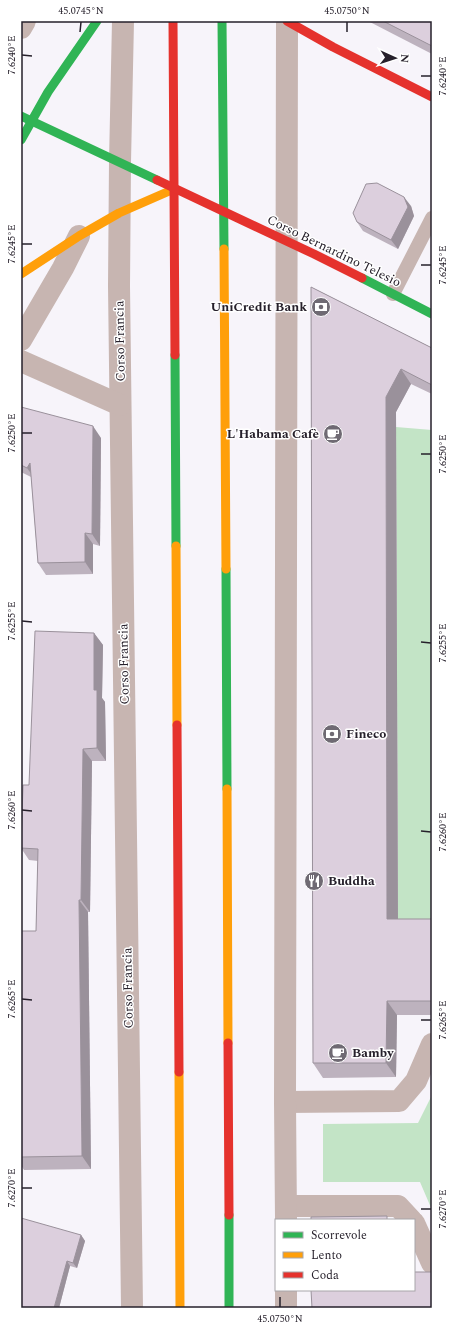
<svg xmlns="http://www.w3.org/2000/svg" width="453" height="1329" font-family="Spectral,serif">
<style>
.green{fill:#c3e4c6}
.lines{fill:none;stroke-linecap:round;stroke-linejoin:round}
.lane{stroke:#c7b5b1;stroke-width:14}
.street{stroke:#c7b5b1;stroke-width:22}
.fast{stroke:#30b455;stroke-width:9}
.slow{stroke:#ff9f0a;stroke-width:9}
.jam{stroke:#e5322d;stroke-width:9}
.wall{fill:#bdb2be}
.shaded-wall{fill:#9a919b}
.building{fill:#dccfdd;stroke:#9a919b}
.ticks{fill:none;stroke:#26202b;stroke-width:1.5}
.labels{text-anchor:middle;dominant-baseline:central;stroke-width:3;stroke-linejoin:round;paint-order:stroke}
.street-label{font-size:13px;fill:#26202b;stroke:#fff}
.poi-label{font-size:13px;font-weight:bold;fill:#26202b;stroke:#fff;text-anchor:start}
.neatline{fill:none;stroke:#26202b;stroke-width:1.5}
.ticks-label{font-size:10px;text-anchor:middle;fill:#26202b}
</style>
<rect width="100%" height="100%" fill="#f7f4fa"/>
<g class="green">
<polygon points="396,427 432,430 432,934 398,933"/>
<polygon points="432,1095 432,1210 420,1182 323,1182 323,1124 418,1123"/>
</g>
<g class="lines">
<polyline class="lane" points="393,294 432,218"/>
<g class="street">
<polyline points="123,21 120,162 119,286 132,1308"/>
<polyline points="21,28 25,21"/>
<polyline points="21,340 63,268 79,236"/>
<polyline points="21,361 120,405"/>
<polyline points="285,1102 399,1101 416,1081 432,1044"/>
<polyline points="286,1206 398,1206 411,1220"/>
<polyline points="286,1220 285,1102 287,21"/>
<polyline points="414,1223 432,1263"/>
<polyline points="286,1290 286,1308"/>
</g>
<g class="fast">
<polyline points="222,21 224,249"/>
<polyline points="21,116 157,180"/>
<polyline points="21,140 48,92 97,21"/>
<polyline points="362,278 432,314"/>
<polyline points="175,355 176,546"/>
<polyline points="226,569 227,789"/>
<polyline points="229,1215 229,1308"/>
</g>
<g class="slow">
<polyline points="224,249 226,569"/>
<polyline points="21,274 79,236 119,213 174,189"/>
<polyline points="176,546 177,725"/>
<polyline points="227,789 228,1043"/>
<polyline points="179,1072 180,1308"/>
</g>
<g class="jam">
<polyline points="173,21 175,355"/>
<polyline points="287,21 333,47 432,97"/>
<polyline points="157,180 314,254 362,278"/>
<polyline points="177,725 179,1072"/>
<polyline points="228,1043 229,1215"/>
</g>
</g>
<g class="wall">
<polygon points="368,21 432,21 432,54"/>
<polygon points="411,206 414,216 398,249 363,231 357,222"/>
<polygon points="311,287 432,348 432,394 411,384 396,412 398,919 432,919 432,1015 397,1015 396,1077 323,1078 313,1063"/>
<polygon points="21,407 101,438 100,546 93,544 93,574 46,575 38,563 31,477 21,472"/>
<polygon points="94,633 103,645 102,698 105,702 106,761 92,761 90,912 88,912 91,1169 24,1170 21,1165 21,931 36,931 38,861 29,860 21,848 21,839 29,785"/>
<polygon points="81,1235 85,1241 77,1268 70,1266 59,1308 21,1308"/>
</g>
<g class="shaded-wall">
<polygon points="404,197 411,206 414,216 398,249 391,240"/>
<polygon points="401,369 411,384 396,412 398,933 387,919 386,397"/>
<polygon points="93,426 101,438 100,546 92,534"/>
<polygon points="30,463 35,479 27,468"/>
<polygon points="85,533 93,544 93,574 85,562"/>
<polygon points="94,633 103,645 102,698 105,702 106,761 97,748 94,690"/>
<polygon points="83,749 92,761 90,912 81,900"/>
<polygon points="79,900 88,912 91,1169 82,1156"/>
<polygon points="387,1001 397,1015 396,1077 386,1063"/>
<polygon points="81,1235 85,1241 77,1268 73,1263"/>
<polygon points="67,1261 70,1266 59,1308 54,1308"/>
</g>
<g class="building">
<polygon points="383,21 432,21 432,46"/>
<polygon points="377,183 404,197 408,207 391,240 357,222 353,213 366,184"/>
<polygon points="311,287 432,348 432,385 401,369 386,397 387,919 432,919 432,1001 387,1001 386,1063 313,1063"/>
<polygon points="21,407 93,426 92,534 85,533 85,562 38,563 30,463 27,468 21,465"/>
<polygon points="35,631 94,633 94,690 97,690 97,748 83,749 81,900 79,900 82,1156 21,1157 21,931 36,931 38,849 21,848 23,785 29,785"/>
<polygon points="387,1216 387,1220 311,1220 311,1217"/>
<polygon points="21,1218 81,1235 73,1263 67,1261 54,1308 21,1308"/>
<polygon points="414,1272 432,1272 432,1308 312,1308 311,1290 414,1290"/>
</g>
<path class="ticks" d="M80,32l1,-10M347,32v-10M22,55l10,1M421,76h10M22,244h10M421,265h10M22,433h10M421,454h10M22,621l10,1M421,642l10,1M22,810l10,1M421,831l10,1M22,999l10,1M421,1020h10M22,1188h10M421,1209h10M280,1307v-10"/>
<defs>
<g id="bank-disc" transform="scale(1)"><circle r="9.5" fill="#6f6a73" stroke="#fff"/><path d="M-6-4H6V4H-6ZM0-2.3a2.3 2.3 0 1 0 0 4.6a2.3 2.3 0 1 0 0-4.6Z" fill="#fff"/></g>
<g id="cafe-disc" transform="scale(1)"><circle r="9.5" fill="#6f6a73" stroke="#fff"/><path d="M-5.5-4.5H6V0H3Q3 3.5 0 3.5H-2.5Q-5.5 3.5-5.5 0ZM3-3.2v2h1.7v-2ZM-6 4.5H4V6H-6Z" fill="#fff"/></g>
<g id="restaurant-disc" transform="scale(1)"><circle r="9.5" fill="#6f6a73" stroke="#fff"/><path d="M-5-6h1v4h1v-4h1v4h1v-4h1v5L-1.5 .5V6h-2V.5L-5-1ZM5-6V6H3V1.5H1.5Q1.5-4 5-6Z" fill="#fff"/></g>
</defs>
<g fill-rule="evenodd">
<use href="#bank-disc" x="321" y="307"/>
<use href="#cafe-disc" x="333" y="434"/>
<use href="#bank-disc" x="332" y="734"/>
<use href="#restaurant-disc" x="314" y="881"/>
<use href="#cafe-disc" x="338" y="1053"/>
</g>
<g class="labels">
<g class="street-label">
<text transform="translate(334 251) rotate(26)">Corso Bernardino Telesio</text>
<text transform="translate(120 341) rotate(-91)">Corso Francia</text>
<text transform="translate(124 664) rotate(-91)">Corso Francia</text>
<text transform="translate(128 988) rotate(-91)">Corso Francia</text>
</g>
<g class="poi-label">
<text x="307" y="307" text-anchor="end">UniCredit Bank</text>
<text x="319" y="434" text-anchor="end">L'Habama Cafè</text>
<text x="346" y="734">Fineco</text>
<text x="328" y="881">Buddha</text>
<text x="352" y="1053">Bamby</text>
</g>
</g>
<rect width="453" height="1329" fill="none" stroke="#ffffff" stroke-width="44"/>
<rect x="275" y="1219" width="140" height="72" fill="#ffffff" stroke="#a8a6aa"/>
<rect x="283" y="1232" width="20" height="6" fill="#30b455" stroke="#a8a6aa"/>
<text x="311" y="1239" font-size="12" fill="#26202b">Scorrevole</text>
<rect x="283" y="1252" width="20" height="6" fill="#ff9f0a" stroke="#a8a6aa"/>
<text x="311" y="1259" font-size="12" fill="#26202b">Lento</text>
<rect x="283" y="1272" width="20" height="6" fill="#e5322d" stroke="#a8a6aa"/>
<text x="311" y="1279" font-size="12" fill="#26202b">Coda</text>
<g transform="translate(395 58) rotate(93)" stroke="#ffffff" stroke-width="3" paint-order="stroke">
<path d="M0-3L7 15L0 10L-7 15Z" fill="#26202b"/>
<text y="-6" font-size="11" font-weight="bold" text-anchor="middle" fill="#26202b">N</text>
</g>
<rect x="22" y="22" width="409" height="1285" class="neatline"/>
<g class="ticks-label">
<text x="81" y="14">45.0745°N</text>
<text x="347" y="14">45.0750°N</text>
<text transform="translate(11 55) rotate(-90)" y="4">7.6240°E</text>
<text transform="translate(442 76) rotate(-90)" y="4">7.6240°E</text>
<text transform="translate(11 244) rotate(-90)" y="4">7.6245°E</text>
<text transform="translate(442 265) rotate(-90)" y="4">7.6245°E</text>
<text transform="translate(11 433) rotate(-90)" y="4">7.6250°E</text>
<text transform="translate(442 454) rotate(-90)" y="4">7.6250°E</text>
<text transform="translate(11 621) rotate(-90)" y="4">7.6255°E</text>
<text transform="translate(442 643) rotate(-90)" y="4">7.6255°E</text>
<text transform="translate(11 810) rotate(-90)" y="4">7.6260°E</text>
<text transform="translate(442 832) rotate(-90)" y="4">7.6260°E</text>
<text transform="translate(11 999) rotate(-90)" y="4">7.6265°E</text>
<text transform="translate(442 1020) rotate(-90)" y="4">7.6265°E</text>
<text transform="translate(11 1188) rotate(-90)" y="4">7.6270°E</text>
<text transform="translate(442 1209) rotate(-90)" y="4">7.6270°E</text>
<text x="280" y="1322">45.0750°N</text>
</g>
</svg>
